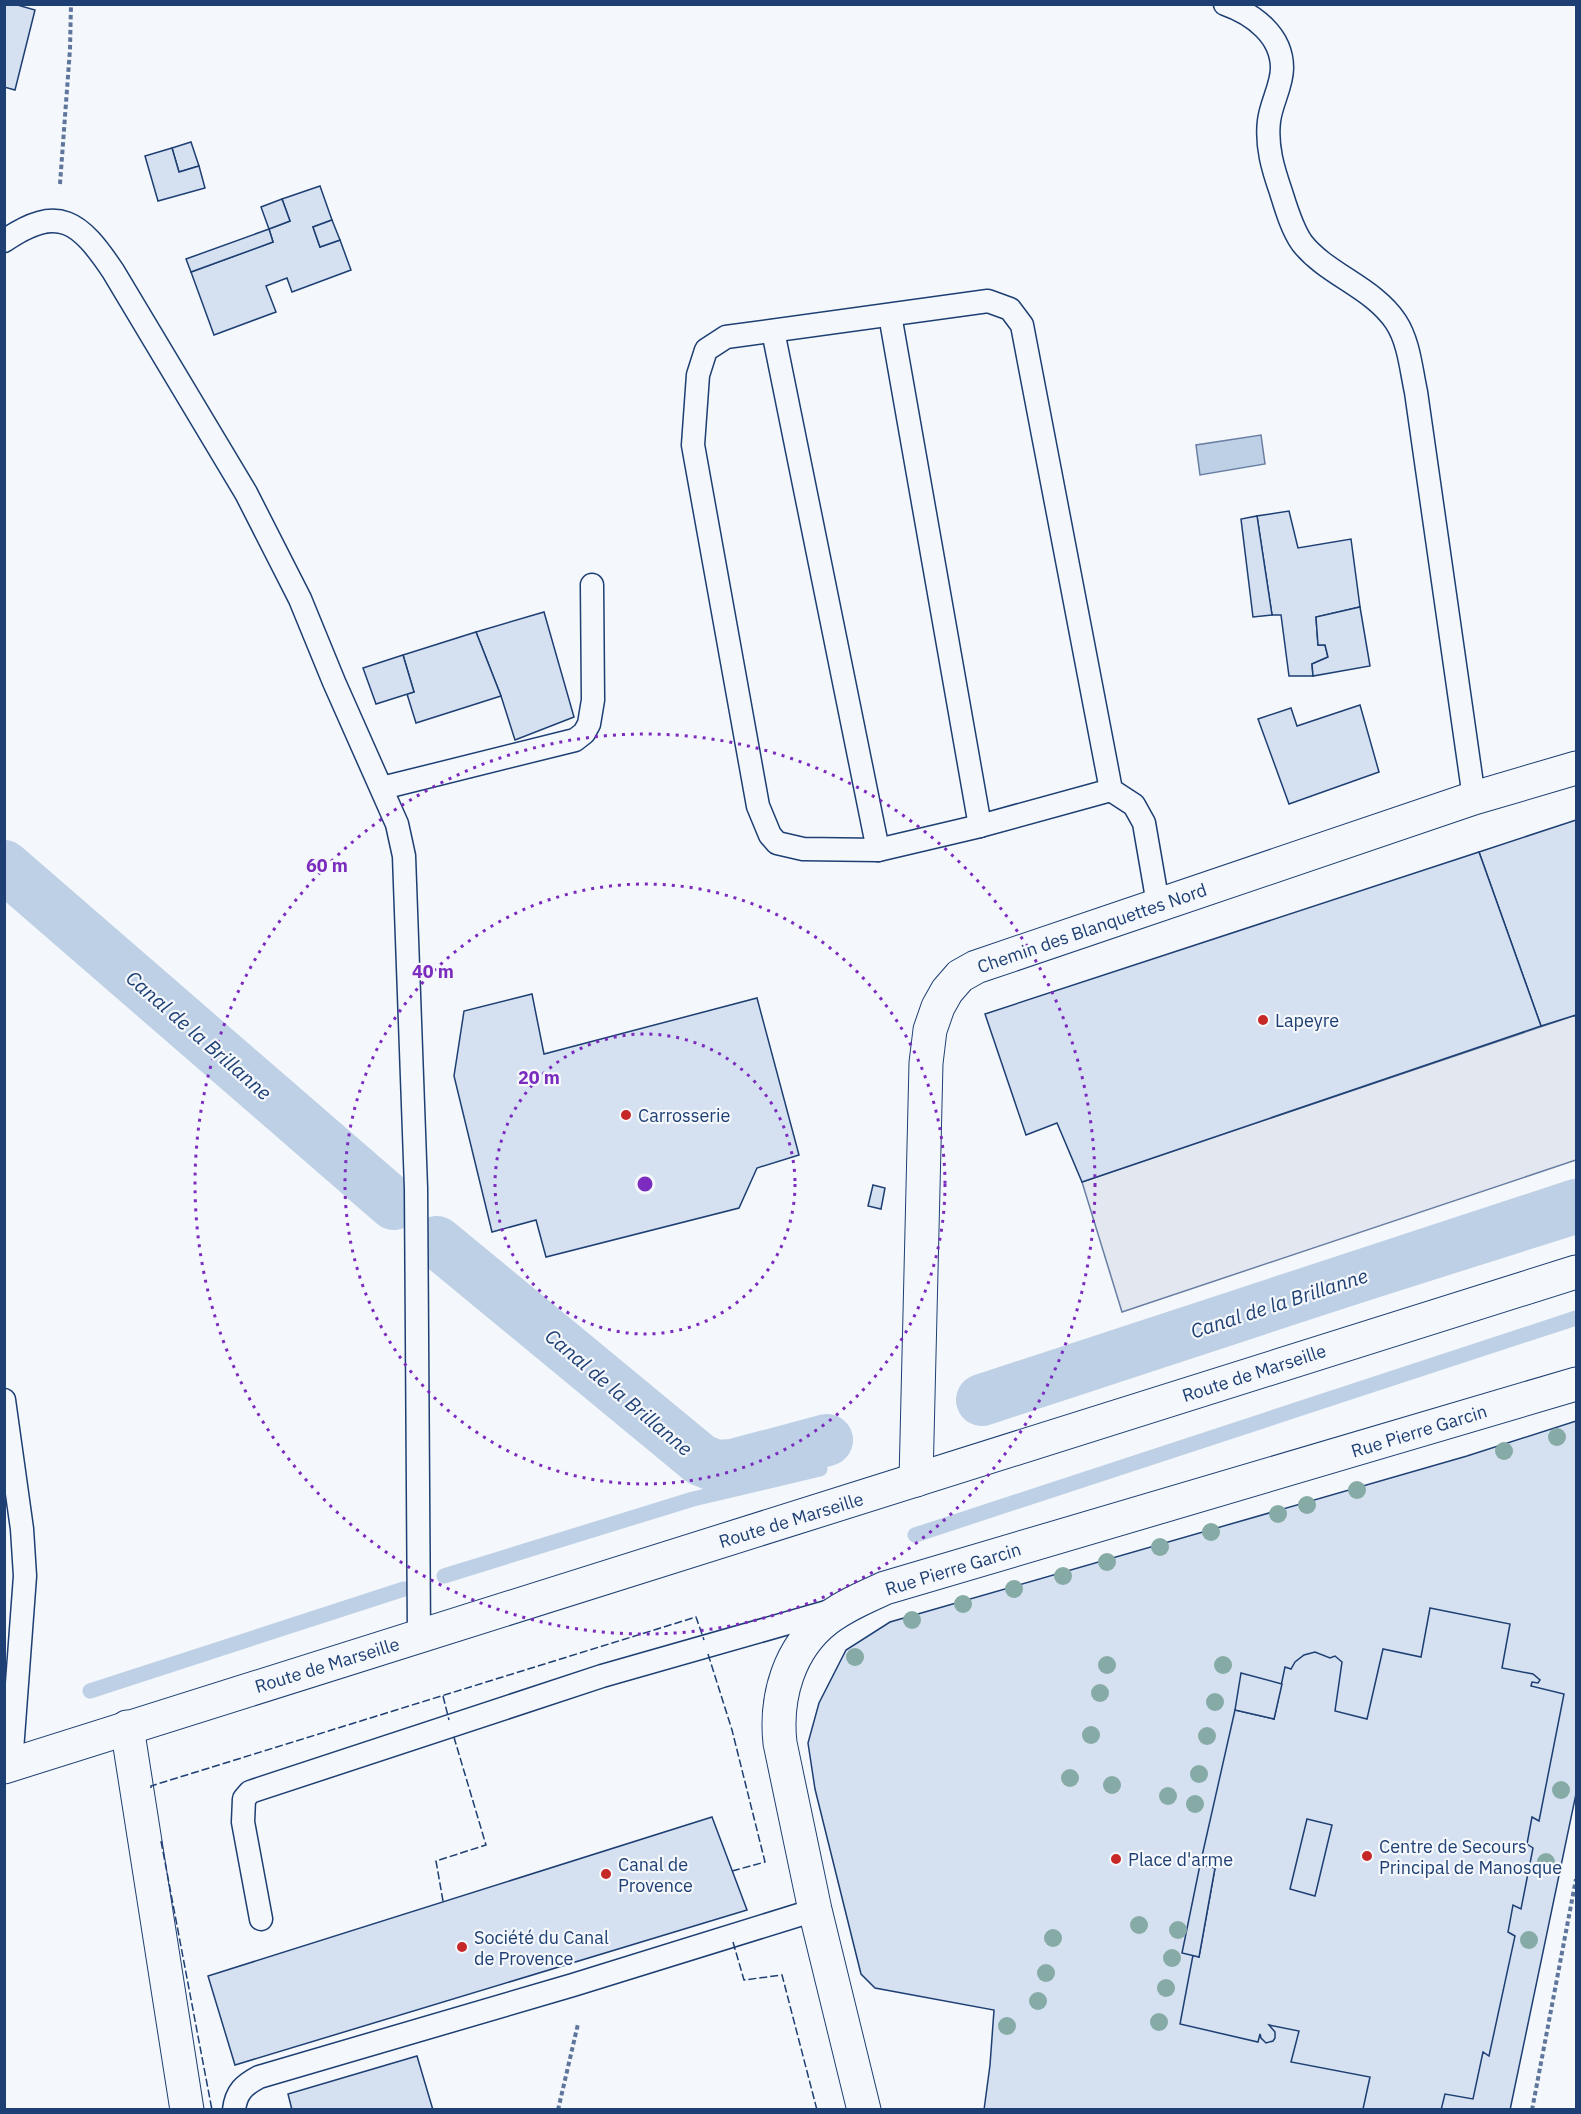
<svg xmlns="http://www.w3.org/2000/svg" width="1581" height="2114" font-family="'IBM Plex Sans',sans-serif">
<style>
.parking{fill:#e3e8f0;stroke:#687fa3;stroke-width:1.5}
.water{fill:#bed0e5;stroke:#687fa3;stroke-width:1.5}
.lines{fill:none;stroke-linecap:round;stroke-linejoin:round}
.stream{stroke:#bed0e5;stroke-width:15}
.canal{stroke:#bed0e5;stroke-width:52}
.building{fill:#d5e0f0;stroke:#1d3f73;stroke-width:1.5}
.service-casing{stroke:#1d3f73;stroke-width:25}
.minor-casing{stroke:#1d3f73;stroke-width:35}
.primary-casing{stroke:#1d3f73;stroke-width:35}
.path{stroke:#5e769c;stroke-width:4;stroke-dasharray:4.5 3;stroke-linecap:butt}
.service{stroke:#f4f7fb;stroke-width:22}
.minor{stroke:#f4f7fb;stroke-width:33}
.primary{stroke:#f4f7fb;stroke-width:33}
.fence{stroke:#1d3f73;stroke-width:1.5;stroke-dasharray:8 3;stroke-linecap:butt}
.tree{fill:#86aba6}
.ring{fill:none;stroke:#7b2cbf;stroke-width:3;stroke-dasharray:3 6}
.poi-dot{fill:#c62828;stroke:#f4f7fb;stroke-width:2}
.labels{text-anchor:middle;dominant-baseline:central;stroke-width:4.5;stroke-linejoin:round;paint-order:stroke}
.street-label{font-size:18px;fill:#1d3f73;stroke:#f4f7fb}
.poi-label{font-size:18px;fill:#1d3f73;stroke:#f4f7fb;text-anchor:start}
.water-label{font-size:20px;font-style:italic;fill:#1d3f73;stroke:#f4f7fb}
.centre{fill:#7b2cbf;stroke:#f4f7fb;stroke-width:3}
.ring-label{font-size:18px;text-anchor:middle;font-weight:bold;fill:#7b2cbf;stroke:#f4f7fb;stroke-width:4.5;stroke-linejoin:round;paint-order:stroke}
</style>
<rect width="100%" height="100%" fill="#f4f7fb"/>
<polygon class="parking" points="1576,1015 1576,1160 1122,1312 1082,1182"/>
<polygon class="water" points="1261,435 1265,464 1200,475 1196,445"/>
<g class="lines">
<g class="stream">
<polyline points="1002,1412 1080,1384 1576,1227"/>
<polyline points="915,1535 1576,1318"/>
<polyline points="444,1576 693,1499 820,1469"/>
<polyline points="90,1691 404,1589"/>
</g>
<g class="canal">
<polyline points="4,866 394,1204"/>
<polyline points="437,1242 701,1460 716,1466 733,1465 827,1440"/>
<polyline points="982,1400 1576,1205"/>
</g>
</g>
<g class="building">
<polygon points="4,4 14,4 35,10 15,90 4,87"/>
<polygon points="191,142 199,166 179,172 172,148"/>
<polygon points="172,148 179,172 199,166 205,188 158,201 145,156"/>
<polygon points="320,186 332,220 313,227 320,247 340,240 351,270 292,292 287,278 266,286 276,312 214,335 191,272 273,242 269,229 290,221 282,199"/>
<polygon points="282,199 290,221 269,229 261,207"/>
<polygon points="332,220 340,240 320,247 313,227"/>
<polygon points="269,229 273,242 191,272 186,259"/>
<polygon points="1289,511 1298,548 1351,539 1360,607 1316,617 1318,645 1325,645 1328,657 1312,664 1313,676 1289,676 1281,615 1272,615 1257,516"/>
<polygon points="1257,516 1272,615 1253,617 1241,519"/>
<polygon points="1360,607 1370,666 1313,676 1312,664 1328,657 1325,645 1318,645 1316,617"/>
<polygon points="544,612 574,717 515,740 501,696 476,632"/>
<polygon points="476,632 501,696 416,723 407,694 414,692 403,655"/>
<polygon points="403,655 414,692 376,704 363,668"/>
<polygon points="1360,705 1379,772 1289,804 1258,719 1291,708 1297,726"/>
<polygon points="1576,820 1576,1015 1541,1026 1479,852"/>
<polygon points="1479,852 1541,1026 1082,1182 1057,1123 1026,1135 985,1014"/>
<polygon points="532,994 544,1054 757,998 799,1155 757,1168 739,1208 546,1257 536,1220 492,1232 454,1076 464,1011"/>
<polygon points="873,1185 885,1188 881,1209 868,1206"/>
<polygon points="1576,1421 1576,1794 1510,2110 984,2110 990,2065 994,2010 875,1988 861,1974 815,1789 808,1743 819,1703 846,1650 890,1622 1467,1456"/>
<polygon points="1430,1608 1510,1624 1502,1668 1533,1674 1540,1680 1538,1683 1532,1682 1531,1686 1564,1694 1539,1821 1532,1817 1527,1844 1533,1848 1521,1909 1513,1905 1508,1932 1515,1936 1489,2056 1483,2052 1473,2099 1445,2094 1441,2110 1367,2110 1363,2109 1370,2077 1291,2062 1299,2031 1269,2025 1275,2032 1275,2038 1273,2041 1266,2043 1261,2038 1260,2034 1258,2042 1180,2024 1193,1955 1199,1957 1215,1868 1200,1865 1235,1710 1274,1719 1285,1667 1291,1669 1295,1662 1304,1655 1315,1652 1330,1658 1335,1656 1342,1662 1335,1711 1367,1719 1383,1649 1421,1657"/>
<polygon points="1241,1673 1282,1684 1274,1719 1235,1710"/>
<polygon points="712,1817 747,1910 235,2065 208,1976"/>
<polygon points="1307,1819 1332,1825 1315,1896 1290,1889"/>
<polygon points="1200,1865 1215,1868 1199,1957 1182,1953"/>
<polygon points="417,2056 433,2110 292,2110 288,2094"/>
</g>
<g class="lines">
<g class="service-casing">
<g id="service">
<path d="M1225,4c28,10 57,31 57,64 0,18 -11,35 -13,53 -3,25 4,48 12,71 5,16 11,37 21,51 25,32 71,44 94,79 13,20 15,47 20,70l58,406"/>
<path d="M4,241c55,-38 76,-19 109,30l133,222 54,106 34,83 63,142 7,32 12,332 3,448"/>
<polyline points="890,315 980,826"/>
<polyline points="773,331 878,850"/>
<polyline points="382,788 575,740 584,733 589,724 593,700 592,585"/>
<polyline points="1111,790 1022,325 1010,309 988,301 726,337 706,350 698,375 693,445 758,806 770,835 777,843 803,849 878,850 980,826 1111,790 1134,805 1144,823 1158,904"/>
<polyline points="4,1400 22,1529 25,1576 11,1764"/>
<polyline points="261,1919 243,1822 244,1799 250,1792 602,1676 830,1611"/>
<path d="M234,2110c2,-18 10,-25 25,-33l314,-92 242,-75"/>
</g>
</g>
<g class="minor-casing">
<g id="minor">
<polyline points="916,1480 926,1063 930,1030 938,1007 947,991 960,976 976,967 1474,798 1576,768"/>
<polyline points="127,1727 187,2110"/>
<path d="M864,2110l-49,-200 -35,-167c-5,-46 9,-95 47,-124 17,-13 38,-22 58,-31l691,-204"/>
</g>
</g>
<g class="primary-casing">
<polyline id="primary" points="4,1767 1576,1272"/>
</g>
<g class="path">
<polyline points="60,184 70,49 71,4"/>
<polyline points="558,2110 578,2024"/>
<polyline points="1532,2110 1576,1879"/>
</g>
<use href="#service" class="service"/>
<use href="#minor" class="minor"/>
<use href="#primary" class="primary"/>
<g class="fence">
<polyline points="708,1654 732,1730 765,1862 732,1871"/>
<polyline points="443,1696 449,1720"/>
<polyline points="151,1788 151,1786 696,1617 704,1640"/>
<polyline points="161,1841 212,2110"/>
<polyline points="443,1901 436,1861 486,1845 453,1734"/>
<polyline points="733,1942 744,1980 782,1975 817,2110"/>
</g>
</g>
<g class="tree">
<circle cx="1557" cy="1437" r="9"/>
<circle cx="1504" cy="1451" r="9"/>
<circle cx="1357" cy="1490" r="9"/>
<circle cx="1307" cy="1505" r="9"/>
<circle cx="1278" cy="1514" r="9"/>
<circle cx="1211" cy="1532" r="9"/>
<circle cx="1160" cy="1547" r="9"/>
<circle cx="1107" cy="1562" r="9"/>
<circle cx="1063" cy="1576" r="9"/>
<circle cx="1014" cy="1589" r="9"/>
<circle cx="963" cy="1604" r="9"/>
<circle cx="912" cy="1620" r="9"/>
<circle cx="855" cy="1657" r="9"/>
<circle cx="1107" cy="1665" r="9"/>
<circle cx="1223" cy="1665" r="9"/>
<circle cx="1100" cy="1693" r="9"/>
<circle cx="1215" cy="1702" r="9"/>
<circle cx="1091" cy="1735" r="9"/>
<circle cx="1207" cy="1736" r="9"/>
<circle cx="1199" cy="1774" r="9"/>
<circle cx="1070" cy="1778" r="9"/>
<circle cx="1112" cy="1785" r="9"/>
<circle cx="1561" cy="1790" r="9"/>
<circle cx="1168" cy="1796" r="9"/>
<circle cx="1195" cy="1804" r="9"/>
<circle cx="1546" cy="1862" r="9"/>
<circle cx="1139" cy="1925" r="9"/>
<circle cx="1178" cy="1930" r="9"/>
<circle cx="1053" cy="1938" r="9"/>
<circle cx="1529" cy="1940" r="9"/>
<circle cx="1172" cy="1958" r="9"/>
<circle cx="1046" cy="1973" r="9"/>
<circle cx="1166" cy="1988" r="9"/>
<circle cx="1038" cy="2001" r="9"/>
<circle cx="1159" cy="2022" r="9"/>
<circle cx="1007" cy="2026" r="9"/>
</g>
<g class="ring">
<circle cx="645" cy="1184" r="150"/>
<circle cx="645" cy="1184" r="300"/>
<circle cx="645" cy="1184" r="450"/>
</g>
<g class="poi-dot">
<circle cx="1263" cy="1020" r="6"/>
<circle cx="626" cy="1115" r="6"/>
<circle cx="1367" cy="1856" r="6"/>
<circle cx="1116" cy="1859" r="6"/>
<circle cx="606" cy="1874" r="6"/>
<circle cx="462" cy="1947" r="6"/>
</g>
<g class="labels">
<g class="street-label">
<text transform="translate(1092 928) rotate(-19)">Chemin des Blanquettes Nord</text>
<text transform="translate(1254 1373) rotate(-18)">Route de Marseille</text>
<text transform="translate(1419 1431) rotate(-17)">Rue Pierre Garcin</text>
<text transform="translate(791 1520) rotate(-17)">Route de Marseille</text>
<text transform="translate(953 1569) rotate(-17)">Rue Pierre Garcin</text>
<text transform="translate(327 1665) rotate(-17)">Route de Marseille</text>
</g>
<g class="poi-label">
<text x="1275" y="1020">Lapeyre</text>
<text x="638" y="1115">Carrosserie</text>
<text x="1379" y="1846">Centre de Secours<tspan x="1379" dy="21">Principal de Manosque</tspan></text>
<text x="1128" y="1859">Place d'arme</text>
<text x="618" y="1864">Canal de<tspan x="618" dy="21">Provence</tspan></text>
<text x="474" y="1937">Société du Canal<tspan x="474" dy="21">de Provence</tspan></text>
</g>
<g class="water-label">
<text transform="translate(199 1035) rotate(41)">Canal de la Brillanne</text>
<text transform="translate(1279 1303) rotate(-18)">Canal de la Brillanne</text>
<text transform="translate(619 1392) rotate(40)">Canal de la Brillanne</text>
</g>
</g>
<circle cx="645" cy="1184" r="9" class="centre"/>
<g class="ring-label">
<text x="327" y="872">60 m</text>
<text x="433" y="978">40 m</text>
<text x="539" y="1084">20 m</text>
</g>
<rect width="1581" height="2114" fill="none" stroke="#1d3f73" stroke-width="12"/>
</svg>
